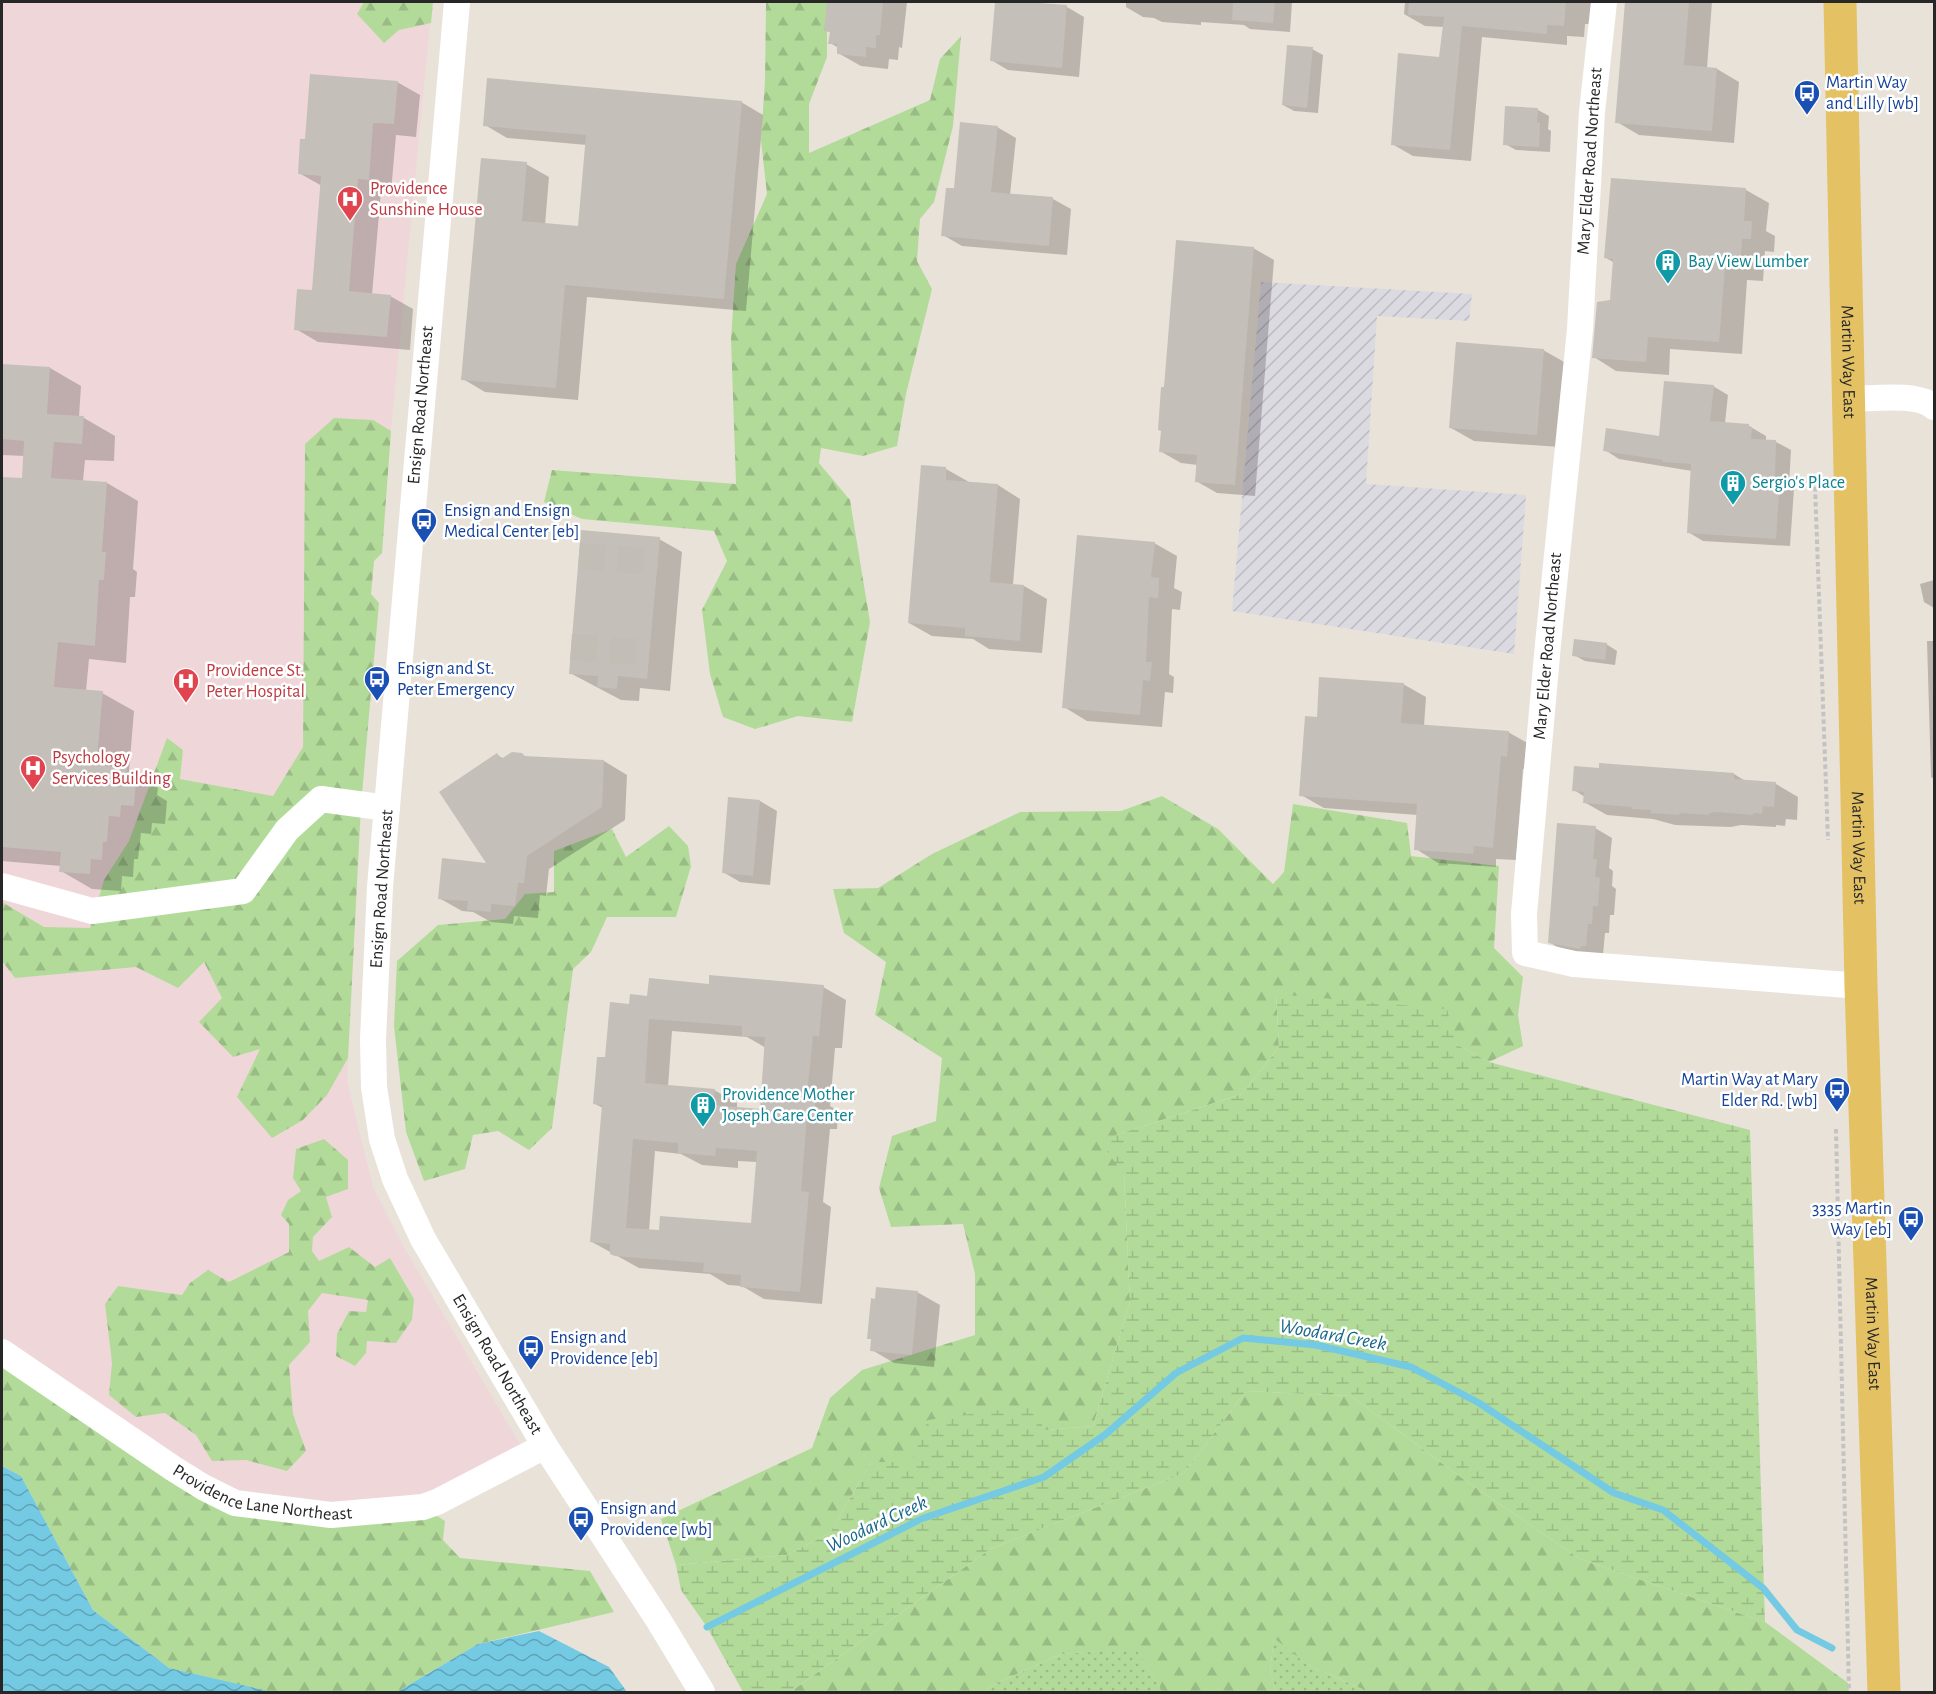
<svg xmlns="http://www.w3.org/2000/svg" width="1936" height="1694" font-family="'Alegreya Sans',sans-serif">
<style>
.industrial{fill:url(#industrial-furrows)}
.medical{fill:#efd7d9}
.grass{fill:url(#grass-dots)}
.forest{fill:url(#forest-firs)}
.wetland{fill:url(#wetland-marsh)}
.water{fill:url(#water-waves)}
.shadow{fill:#0003;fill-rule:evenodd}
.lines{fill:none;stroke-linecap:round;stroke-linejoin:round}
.stream{stroke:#74c9e3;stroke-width:7}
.building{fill:#c4bfb9;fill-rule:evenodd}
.minor-tunnel{stroke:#c2bdb5;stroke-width:26;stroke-dasharray:26 13;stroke-linecap:butt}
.path{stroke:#c3c3c3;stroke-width:4;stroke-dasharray:4.5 3;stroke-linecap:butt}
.minor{stroke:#fff;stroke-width:26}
.major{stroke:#e4c263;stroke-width:33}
.labels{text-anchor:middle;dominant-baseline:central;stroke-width:5;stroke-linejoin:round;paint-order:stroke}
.transit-label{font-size:18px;fill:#164399;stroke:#fff;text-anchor:start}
.street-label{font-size:18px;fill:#272727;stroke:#fff}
.health-label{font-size:18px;fill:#be3a42;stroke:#fff;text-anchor:start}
.culture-label{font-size:18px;fill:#0d838f;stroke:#fff;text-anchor:start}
.water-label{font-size:20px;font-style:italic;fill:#18668a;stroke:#fff}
</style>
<defs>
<pattern id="industrial-furrows" width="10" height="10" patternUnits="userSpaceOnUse" patternTransform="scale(1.5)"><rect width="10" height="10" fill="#dcdae1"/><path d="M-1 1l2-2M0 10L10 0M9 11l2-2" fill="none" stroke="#bdbbc1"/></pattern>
<pattern id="grass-dots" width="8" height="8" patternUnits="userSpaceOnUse" patternTransform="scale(1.5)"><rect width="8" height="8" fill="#b2db9a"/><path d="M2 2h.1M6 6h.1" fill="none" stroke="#99bc85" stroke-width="1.8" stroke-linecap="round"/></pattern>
<pattern id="forest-firs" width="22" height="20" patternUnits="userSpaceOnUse" patternTransform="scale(1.5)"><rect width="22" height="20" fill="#b2db9a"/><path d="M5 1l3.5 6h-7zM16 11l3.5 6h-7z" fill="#99bc85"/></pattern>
<pattern id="wetland-marsh" width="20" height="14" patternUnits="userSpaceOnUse" patternTransform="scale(1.5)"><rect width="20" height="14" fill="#b2db9a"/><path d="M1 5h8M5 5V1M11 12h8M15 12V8" fill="none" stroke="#99bc85"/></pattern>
<pattern id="water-waves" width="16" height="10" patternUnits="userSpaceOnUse" patternTransform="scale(1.5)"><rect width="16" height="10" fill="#74c9e3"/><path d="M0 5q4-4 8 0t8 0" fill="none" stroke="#5fa3b8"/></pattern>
</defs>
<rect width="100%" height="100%" fill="#e9e2d9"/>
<polygon class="industrial" points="1261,282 1472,294 1469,321 1377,316 1366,484 1526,495 1514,654 1232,611"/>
<polygon class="medical" points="2,2 432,2 391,431 382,553 374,561 371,594 379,603 361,805 347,1081 373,1187 405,1249 527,1456 437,1502 235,1503 2,1352"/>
<g class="grass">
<polygon points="1274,1637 1308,1665 1369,1692 1276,1692 1270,1671"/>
<polygon points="1136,1648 1163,1692 983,1692 993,1685 1061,1654"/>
</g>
<g class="forest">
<polygon points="364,2 433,2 431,23 399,30 384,43 357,14"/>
<polygon points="766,2 827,2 827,57 809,104 809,153 930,100 940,59 961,36 953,126 934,202 920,219 917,261 932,289 906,394 897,446 863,456 821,448 819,463 850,500 870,622 852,722 798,716 755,729 723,717 710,674 702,610 727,561 714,531 582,519 544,502 552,470 736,484 731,339 736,264 767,194 761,141 765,80"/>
<polygon points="334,418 373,420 391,431 382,553 374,561 371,594 379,603 361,805 348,1058 327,1095 303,1120 272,1138 237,1097 260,1049 233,1057 199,1022 222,998 204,962 178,988 136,967 15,978 2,961 2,902 44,927 90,928 104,880 129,841 167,738 183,750 180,779 273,796 303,747 305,444"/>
<polygon points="1162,796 1218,829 1273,884 1284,872 1293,804 1407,823 1411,856 1499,866 1494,948 1523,977 1518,1015 1523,1046 1489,1062 1456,1044 1276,994 1279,1047 1242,1094 1116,1135 1124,1175 1130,1301 1093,1426 1046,1430 911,1462 871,1462 830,1533 787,1555 676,1565 661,1519 812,1448 830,1398 862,1370 975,1335 975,1274 963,1224 891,1227 879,1188 892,1136 936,1121 942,1058 875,1015 886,962 844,933 833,889 878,888 932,854 1020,812 1121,811"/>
<polygon points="669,826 688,846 691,866 676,917 607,917 591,952 573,969 552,1128 529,1150 498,1131 473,1135 465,1169 424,1181 406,1132 394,1026 397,961 438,925 505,919 525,894 554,892 554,851 612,829 626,857"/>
<polygon points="324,1139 348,1160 348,1189 326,1197 332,1217 313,1237 312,1251 319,1261 349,1247 375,1267 390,1258 414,1299 412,1320 396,1343 367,1341 366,1353 355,1366 336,1356 337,1334 349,1311 366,1312 368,1300 322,1293 308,1311 310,1342 289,1365 293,1414 306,1451 287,1471 246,1460 212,1461 196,1435 165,1413 136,1417 109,1395 112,1363 105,1304 118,1286 182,1295 190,1283 208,1270 229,1282 289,1252 289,1224 281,1215 288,1200 301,1191 293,1178 296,1149"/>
<polygon points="2,1352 235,1503 423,1507 445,1521 443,1540 460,1558 590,1571 614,1612 478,1644 397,1692 268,1692 169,1668 93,1610 21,1476 2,1466"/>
<polygon points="1246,1391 1351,1396 1466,1481 1580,1559 1765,1622 1848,1683 1849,1692 1369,1692 1308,1665 1274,1638 1270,1671 1276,1692 1163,1692 1136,1649 1061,1654 993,1685 983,1692 790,1692 990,1549 1184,1473"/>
</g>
<polygon class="wetland" points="1276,994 1447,1009 1456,1044 1489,1062 1750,1130 1765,1622 1580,1559 1466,1481 1351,1396 1246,1391 1184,1473 990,1549 790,1692 743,1692 707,1627 681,1590 676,1565 787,1555 830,1533 871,1462 911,1462 928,1420 1027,1406 1046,1430 1093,1426 1130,1301 1124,1175 1102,1144 1116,1135 1242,1094 1279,1047"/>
<g class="water">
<polygon points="2,1466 21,1476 93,1610 169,1668 272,1692 2,1692"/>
<polygon points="539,1631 609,1667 627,1692 397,1692 478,1644"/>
</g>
<g class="shadow">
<polygon points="829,2 907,2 902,48 899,47 898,60 889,59 888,69 861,66 838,53 839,48 830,43 831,33 826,30"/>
<polygon points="997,2 1067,7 1084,17 1079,77 1008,70 991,60"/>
<polygon points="1126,2 1292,2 1290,32 1250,29 1244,25 1201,22 1201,25 1162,22 1154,18 1143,17 1126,7"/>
<polygon points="1405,2 1598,2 1596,24 1585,24 1584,37 1567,36 1567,45 1482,37 1471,161 1413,156 1392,144 1441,58 1444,27 1425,26 1404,14"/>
<polygon points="1627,2 1712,2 1707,68 1717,69 1739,82 1734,143 1639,135 1617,122"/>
<polygon points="1312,49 1323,55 1318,113 1294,111 1283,105"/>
<polygon points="397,82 420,95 416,137 396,135 391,192 381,191 372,295 390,296 413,309 410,350 318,342 296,329 313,291 322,186 299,173 307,141"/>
<polygon points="741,102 763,115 746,311 587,297 578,400 485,392 463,379 526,164 549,177 545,225 580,228 587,145 507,138 485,125"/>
<polygon points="1538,110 1549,116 1548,129 1551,131 1550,152 1516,150 1505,144"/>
<polygon points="997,127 1016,138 1010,195 1053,199 1071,209 1067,255 962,246 943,235 955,190"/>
<polygon points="1746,190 1769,203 1766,231 1775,236 1774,252 1765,251 1763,281 1747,280 1742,354 1670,349 1669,375 1616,371 1594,357 1611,302 1615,263 1606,258"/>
<polygon points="1253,248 1274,260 1255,496 1217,493 1196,481 1198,465 1181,463 1160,451"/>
<polygon points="1543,350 1566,363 1560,447 1474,441 1451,428"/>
<polygon points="2,365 50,368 81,386 79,417 84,418 115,436 114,461 85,460 83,481 107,483 138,501 133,569 137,572 135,597 130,597 126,663 89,659 86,691 102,693 134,711 129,771 158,788 157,795 167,801 165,824 152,823 151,834 141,833 138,859 134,859 133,877 122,876 121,891 92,889 61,871 61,866 2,861 2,478 23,480 25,456 2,455"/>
<polygon points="1713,386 1728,395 1725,423 1749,426 1766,436 1766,441 1776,442 1791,450 1789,486 1794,489 1790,546 1703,541 1688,532 1692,471 1619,459 1605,450 1661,437"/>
<polygon points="946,469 969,482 998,485 1020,499 1013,585 1024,586 1047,599 1042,653 989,649 973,639 932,636 909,623"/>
<polygon points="659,539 682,552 670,691 640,688 639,701 621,700 570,673"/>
<polygon points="1154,543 1177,556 1174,588 1182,592 1180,610 1172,609 1169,674 1174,677 1173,693 1165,692 1162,727 1087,721 1064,707"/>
<polygon points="1934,580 1934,608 1924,602 1920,584"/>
<polygon points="1927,641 1934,641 1934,779 1931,777"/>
<polygon points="1606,644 1617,651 1615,665 1585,661 1574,655"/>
<polygon points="1403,684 1426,697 1424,726 1508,732 1531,745 1530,769 1523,769 1516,860 1496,859 1496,867 1438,863 1416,849 1418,815 1324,808 1301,795 1318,719"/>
<polygon points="522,754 528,758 604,761 627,775 625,820 549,869 546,896 540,895 538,918 514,916 513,924 491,922 473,912 462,911 439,898 489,864 497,755 504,759"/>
<polygon points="1734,774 1747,782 1776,784 1798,797 1797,820 1786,819 1785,826 1776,825 1776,827 1741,825 1731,827 1675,825 1653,819 1607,815 1584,802 1585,797 1574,790"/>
<polygon points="760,801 777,811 770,885 740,882 723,872"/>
<polygon points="1595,828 1612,838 1609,868 1613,871 1612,886 1616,889 1614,915 1610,915 1609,933 1605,933 1603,955 1566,952 1549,942"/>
<path d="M710,985l113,2 23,13 -4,48h-7l-5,58 8,5 -1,18h-7l-7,73 8,5 -9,97 -58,-5 -22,-13 -14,-1 -18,-11 -71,-6 -47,-26 11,-134 -8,-4 11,-45 24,-54 19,-7zM672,1031l75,6 19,11 -5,62 -24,-2v-5l-23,-13 -46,-3zM655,1151l26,3 21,11 36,3v-7l19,1 -4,62 -92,8 -12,-1z"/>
<polygon points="917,1292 940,1305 934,1367 894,1363 872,1350 873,1340 869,1338"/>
</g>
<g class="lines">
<polyline class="stream" points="707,1627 921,1519 1044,1477 1106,1434 1176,1373 1243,1338 1316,1345 1411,1367 1479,1403 1614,1493 1663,1510 1763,1588 1797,1630 1832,1648"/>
</g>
<g class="building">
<polygon points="827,2 883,2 880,35 876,35 876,48 866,47 866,57 837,54 837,44 828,44 830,32 824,31"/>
<polygon points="995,2 1025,2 1067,5 1062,68 990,61"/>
<polygon points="1233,2 1275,2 1273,23 1232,20"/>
<polygon points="1409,2 1566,2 1564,26 1547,25 1547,34 1462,26 1450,150 1391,145 1398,53 1439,57 1444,17 1408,15"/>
<polygon points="1625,2 1689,2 1684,65 1717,68 1712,131 1615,123"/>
<polygon points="1287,45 1313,47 1307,108 1282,105"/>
<polygon points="310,74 398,81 394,124 373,123 369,180 358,179 349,291 391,295 387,337 294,330 297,289 312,290 321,176 298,174 300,139 305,139"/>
<polygon points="487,78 742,101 724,299 565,285 556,388 461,380 481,158 527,162 522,221 578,226 586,135 483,126"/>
<polygon points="1505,106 1538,108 1537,123 1540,123 1539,147 1503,145"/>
<polygon points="960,122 998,126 991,192 1053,197 1049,246 941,236 946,188 954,188"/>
<polygon points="1611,178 1746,188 1744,221 1752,221 1751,239 1742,239 1740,269 1725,268 1719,342 1648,337 1646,362 1592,358 1597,302 1610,300 1613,259 1604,258"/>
<polygon points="1176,240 1254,247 1235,485 1195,482 1197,455 1159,452 1161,431 1158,430 1161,387 1164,387"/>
<polygon points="1456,342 1544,349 1537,435 1449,428"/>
<polygon points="2,364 50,367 47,414 84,416 82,444 54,442 51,478 107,482 102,552 106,552 104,580 99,580 95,646 58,642 54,687 103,691 97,758 106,759 105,766 127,768 126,780 136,781 134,806 121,805 120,817 109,816 107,842 103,842 102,860 91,859 90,874 59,872 61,852 2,847 2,477 22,478 24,441 2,439"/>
<polygon points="1664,381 1714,385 1710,421 1749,424 1749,426 1752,427 1751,439 1776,440 1775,479 1780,479 1776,539 1687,533 1691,464 1663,462 1663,460 1603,451 1606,428 1659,436"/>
<polygon points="921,465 946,467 946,480 998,484 990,582 1024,585 1020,641 965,636 965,628 908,623"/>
<polygon points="581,530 660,537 647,679 618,676 617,689 597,687 598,676 569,674"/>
<polygon points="1077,535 1155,542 1151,577 1159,578 1158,598 1149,597 1146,662 1152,662 1150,681 1143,680 1140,715 1062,708"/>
<polygon points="1574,639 1607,643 1605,660 1572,656"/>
<polygon points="1319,677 1404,683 1401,723 1509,731 1507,757 1501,756 1493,848 1474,846 1473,854 1414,850 1417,804 1299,796 1305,716 1317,717"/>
<polygon points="512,752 522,753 524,756 604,760 602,807 527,856 524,883 518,883 515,906 491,904 491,912 467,910 468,901 438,899 442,858 486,863 439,792 497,753 501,759"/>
<polygon points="1599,763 1734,773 1734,779 1776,782 1774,807 1763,806 1762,814 1754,813 1753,815 1717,812 1709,813 1709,815 1680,813 1679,815 1650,813 1651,810 1632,809 1632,807 1583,803 1584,792 1572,791 1574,766 1599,768"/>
<polygon points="728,797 760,800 753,876 722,873"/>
<polygon points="1557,823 1596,826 1593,859 1597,859 1595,877 1600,878 1598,906 1593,906 1592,924 1588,924 1586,946 1581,946 1580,949 1548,943"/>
<path d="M709,975l115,10 -5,51h-6l-6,59 9,1 -2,21 -7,-1 -6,75 8,1 -9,100 -60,-5 1,-12 -38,-3 1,-9 -89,-7 -5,-2v-10l-20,-2 12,-137 -9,-1 4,-47h8l5,-55 19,2 1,-10 17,2 2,-18 60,6zM649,1019l93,7v10l23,1 -5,72 -47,-4 2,-16 -70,-6zM633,1139l45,4v10l37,3 1,-8 41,3 -6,72 -91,-7 -1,14 -33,-2z"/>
<polygon points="876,1287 918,1291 912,1355 870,1351 871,1339 867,1339 871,1298 875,1299"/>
</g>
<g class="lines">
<g class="minor-tunnel">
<polyline points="579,556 658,562"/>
<polyline points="571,647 649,653"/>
</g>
<g class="path">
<polyline points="1815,487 1828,840"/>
<polyline points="1836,1129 1849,1692"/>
</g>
<g class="minor">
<path id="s1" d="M457,2l-77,885 -7,152 1,48 8,52 13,40 28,60 122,207 114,175 43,71"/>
<polyline points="1604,2 1592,112 1580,329 1548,644 1524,914 1525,953 1574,964 1861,986"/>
<path d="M1849,399c23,0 68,-7 85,8"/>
<polyline points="2,886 92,911 243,891 287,830 321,799 387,808"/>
<path id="s2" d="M2,1352l172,117 29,18 32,16 96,12 92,-8 14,-5 108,-56"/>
</g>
<path class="major" id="s3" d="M1840,2l21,984 23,706"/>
</g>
<defs>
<g id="bus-pin" transform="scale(1.35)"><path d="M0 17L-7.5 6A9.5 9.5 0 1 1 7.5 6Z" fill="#1a4fb4" stroke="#fff"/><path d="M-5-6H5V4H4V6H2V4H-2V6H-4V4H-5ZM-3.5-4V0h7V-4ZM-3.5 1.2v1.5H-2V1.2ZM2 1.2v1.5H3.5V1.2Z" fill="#fff"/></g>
<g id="hospital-pin" transform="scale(1.35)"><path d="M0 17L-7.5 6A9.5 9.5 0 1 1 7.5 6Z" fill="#e0444e" stroke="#fff"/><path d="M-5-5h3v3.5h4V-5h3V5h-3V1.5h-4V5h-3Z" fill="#fff"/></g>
<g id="building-pin" transform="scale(1.35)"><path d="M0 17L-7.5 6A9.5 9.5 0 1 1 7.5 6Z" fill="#0f9aa8" stroke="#fff"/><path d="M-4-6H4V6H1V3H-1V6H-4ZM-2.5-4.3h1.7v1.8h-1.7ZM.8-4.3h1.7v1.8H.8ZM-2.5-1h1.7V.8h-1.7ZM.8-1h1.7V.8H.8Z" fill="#fff"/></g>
</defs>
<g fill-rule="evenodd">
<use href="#bus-pin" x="1807" y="93"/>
<use href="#hospital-pin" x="350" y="199"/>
<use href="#building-pin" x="1668" y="262"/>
<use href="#building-pin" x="1733" y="483"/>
<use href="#bus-pin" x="424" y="521"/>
<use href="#bus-pin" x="377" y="679"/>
<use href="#hospital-pin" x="186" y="681"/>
<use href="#hospital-pin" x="33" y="768"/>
<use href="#bus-pin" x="1837" y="1090"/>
<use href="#building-pin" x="703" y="1105"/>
<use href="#bus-pin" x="1911" y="1219"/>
<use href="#bus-pin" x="531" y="1348"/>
<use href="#bus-pin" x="581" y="1519"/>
</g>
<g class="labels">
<g class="transit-label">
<text x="1826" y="83">Martin Way<tspan x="1826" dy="21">and Lilly [wb]</tspan></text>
<text x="444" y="511">Ensign and Ensign<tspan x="444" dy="21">Medical Center [eb]</tspan></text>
<text x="397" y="669">Ensign and St.<tspan x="397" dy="21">Peter Emergency</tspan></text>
<text x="1818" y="1080" text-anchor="end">Martin Way at Mary<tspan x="1818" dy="21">Elder Rd. [wb]</tspan></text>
<text x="1892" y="1209" text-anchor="end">3335 Martin<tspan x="1892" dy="21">Way [eb]</tspan></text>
<text x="550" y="1338">Ensign and<tspan x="550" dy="21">Providence [eb]</tspan></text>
<text x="600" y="1509">Ensign and<tspan x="600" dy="21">Providence [wb]</tspan></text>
</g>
<g class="street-label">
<text transform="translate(1590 161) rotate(-86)">Mary Elder Road Northeast</text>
<text stroke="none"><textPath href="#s3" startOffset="360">Martin Way East</textPath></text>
<text transform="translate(421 405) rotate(-85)">Ensign Road Northeast</text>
<text transform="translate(1548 646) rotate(-85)">Mary Elder Road Northeast</text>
<text stroke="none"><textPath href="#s3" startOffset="846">Martin Way East</textPath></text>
<text transform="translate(382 889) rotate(-86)">Ensign Road Northeast</text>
<text stroke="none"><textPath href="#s3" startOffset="1332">Martin Way East</textPath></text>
<text stroke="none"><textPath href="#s1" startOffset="1395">Ensign Road Northeast</textPath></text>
<text stroke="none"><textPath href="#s2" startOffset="302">Providence Lane Northeast</textPath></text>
</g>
<g class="health-label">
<text x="370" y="189">Providence<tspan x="370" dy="21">Sunshine House</tspan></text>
<text x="206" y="671">Providence St.<tspan x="206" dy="21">Peter Hospital</tspan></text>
<text x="52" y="758">Psychology<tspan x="52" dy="21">Services Building</tspan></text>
</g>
<g class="culture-label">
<text x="1688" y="262">Bay View Lumber</text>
<text x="1752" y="483">Sergio's Place</text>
<text x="722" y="1095">Providence Mother<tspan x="722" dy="21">Joseph Care Center</tspan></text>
</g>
<g class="water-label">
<text transform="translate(1333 1335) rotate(10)">Woodard Creek</text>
<text transform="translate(877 1524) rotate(-25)">Woodard Creek</text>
</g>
</g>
<rect width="1936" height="1694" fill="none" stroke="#272727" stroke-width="6"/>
</svg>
